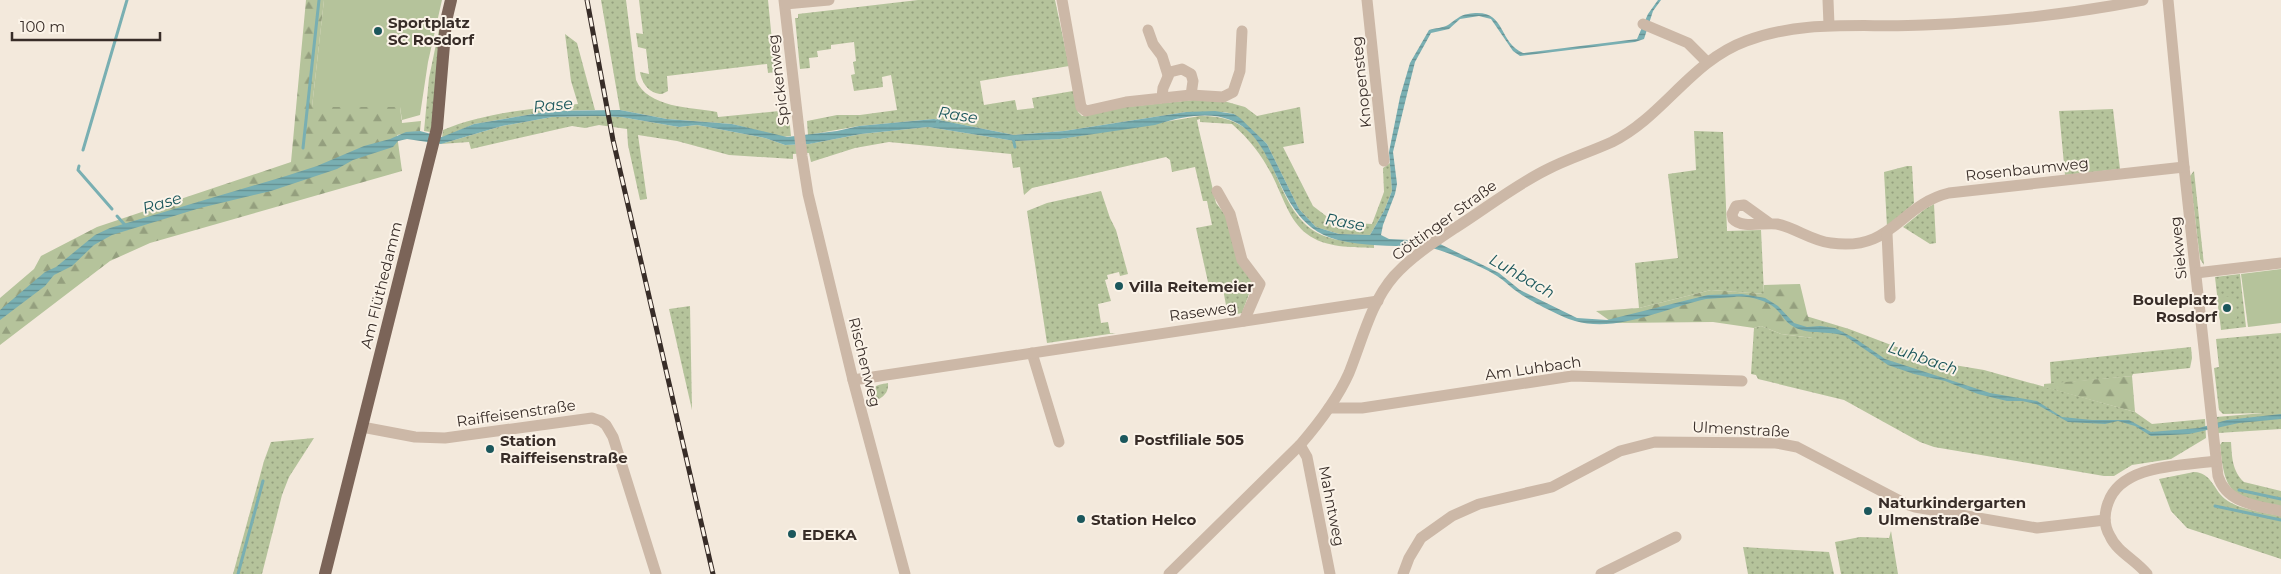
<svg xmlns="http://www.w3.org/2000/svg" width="2281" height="574" font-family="Montserrat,sans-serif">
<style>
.green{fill:url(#green-dots)}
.forest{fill:url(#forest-firs)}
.pitch{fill:#b5c39b}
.water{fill:url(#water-rules)}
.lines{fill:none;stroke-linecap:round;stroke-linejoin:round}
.stream{stroke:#79afb2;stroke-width:3}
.minor{stroke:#ccb8a7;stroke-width:11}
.major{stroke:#7b6458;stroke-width:12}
.rail-casing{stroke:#382d28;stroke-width:5}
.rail{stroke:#fbf3e8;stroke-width:3;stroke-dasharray:9;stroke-linecap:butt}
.poi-dot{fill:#1b575c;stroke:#fbf3e8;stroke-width:2}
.labels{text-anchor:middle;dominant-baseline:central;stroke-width:4;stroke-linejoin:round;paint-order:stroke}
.poi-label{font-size:15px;font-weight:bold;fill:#382d28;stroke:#fbf3e8;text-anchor:start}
.street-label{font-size:15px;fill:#382d28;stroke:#fbf3e8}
.water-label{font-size:16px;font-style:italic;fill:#1b575c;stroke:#fbf3e8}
</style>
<defs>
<pattern id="green-dots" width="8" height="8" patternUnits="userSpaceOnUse" patternTransform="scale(1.25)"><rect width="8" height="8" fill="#b5c39b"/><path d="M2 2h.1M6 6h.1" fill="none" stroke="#949f7e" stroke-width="1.8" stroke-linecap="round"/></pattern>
<pattern id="forest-firs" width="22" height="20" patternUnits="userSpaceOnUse" patternTransform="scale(1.25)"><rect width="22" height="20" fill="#b5c39b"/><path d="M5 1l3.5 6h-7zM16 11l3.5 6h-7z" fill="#949f7e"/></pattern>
<pattern id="water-rules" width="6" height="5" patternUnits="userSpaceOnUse" patternTransform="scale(1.25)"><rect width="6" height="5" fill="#79afb2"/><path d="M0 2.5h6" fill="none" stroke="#648f91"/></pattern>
</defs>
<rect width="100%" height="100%" fill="#f3e9dc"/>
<g class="green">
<path d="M601,0h25l10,80c12,28 54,27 81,32l1,5 61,-6 1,7 9,-1 2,19 -9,1 -50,-13 -65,-5 -47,-9z"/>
<path d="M639,0h129l7,72 -7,1 -1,-9 -100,12 1,15 -6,3c-12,0 -20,-10 -22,-22l9,2 -3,-25 -8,-2 -2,-14 7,1z"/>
<polygon points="918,0 1055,0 1069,66 980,81 984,105 1015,100 1017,110 1034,108 1032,98 1073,91 1078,112 1082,116 1125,107 1213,98 1245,107 1257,116 1300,107 1304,143 1283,147 1313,206 1334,222 1372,224 1384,192 1383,168 1390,163 1392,191 1384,211 1370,235 1339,234 1316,227 1299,209 1267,144 1234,114 1224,112 1186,112 1064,131 1014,135 934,119 859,126 808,135 807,121 837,115 860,115 897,110 891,75 882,77 883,87 854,91 851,75 855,74 853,62 856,61 854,42 831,45 831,49 817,51 818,57 809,58 810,68 800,69 795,18 798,18 798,14"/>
<polygon points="441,20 432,127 430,132 424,131 429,78"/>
<path d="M565,34l12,9 18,67 -44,1 -77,13 -32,14 1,-8c40,-17 92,-22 135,-26l-7,-23z"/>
<polygon points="2113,109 2120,169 2065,175 2059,111"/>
<path d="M596,116l25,1 58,10 18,-2 68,13 20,7 24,-1 52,-10 67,-7 87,14 45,-2 140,-23c81,-1 65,77 111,113 18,13 43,13 63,15v4c-22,-1 -49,0 -67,-14 -18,-13 -25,-40 -35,-59 -11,-21 -23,-36 -40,-51l-32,-2v-3l-3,1 2,10 17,73 14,18 23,62 -11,30 -14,3 -5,-27 -13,2 -14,-63 16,-3 -5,-24h-4l-8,-34 -23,5 -2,-12 -4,-3 -134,31 -8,7 -4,-28 -7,1 -2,-14 -122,-12 -34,6 -44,14 -2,-9 -16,1v5l-64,-4 -52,-14 -39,-6 9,64 -7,1 -12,-55 -1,-16 -28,-4 -14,3 -13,-2 -101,23 -2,-7 -28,2 61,-18 50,-9z"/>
<polygon points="1694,131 1723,132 1727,231 1761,230 1764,294 1711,290 1639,308 1635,263 1678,258 1668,174 1696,170"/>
<polygon points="1907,166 1912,166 1914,203 1887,227 1884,172"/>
<polygon points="2194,171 2204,265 2200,259 2190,176"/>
<polygon points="1101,191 1110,218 1116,230 1128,274 1120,276 1119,272 1107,275 1108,279 1105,280 1111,301 1098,304 1101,323 1108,322 1110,333 1116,333 1047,343 1027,211 1047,203"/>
<polygon points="1934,204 1936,243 1930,244 1903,227 1925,209"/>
<polygon points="2240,274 2246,327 2221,330 2215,277"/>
<polygon points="690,306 692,410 669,309"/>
<polygon points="1806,316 1849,329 1936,362 1984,370 2135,412 2152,424 2205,419 2206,438 2171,459 2132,465 2114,476 2104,476 1934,447 1920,442 1844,400 1758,379 1756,375 1751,374 1754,328 1761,326 1781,334 1812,338"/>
<polygon points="2281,333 2281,429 2218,433 2216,417 2264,413 2223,414 2219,410 2214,368 2219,367 2216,339"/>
<polygon points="2191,347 2192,358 2190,368 2133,374 2132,376 2051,384 2050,362"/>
<path d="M888,383c1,12 -8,16 -17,20l-4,-1c-2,-14 9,-17 21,-19z"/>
<polygon points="314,438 289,477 282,495 262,574 233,574 264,461 271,442"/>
<path d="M2222,442h9c1,15 1,29 13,40l37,9v16c-49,-11 -56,-11 -61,-62z"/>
<path d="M2194,472c18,1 19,17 31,27 15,11 38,13 56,17v43l-94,-31 -16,-17 -12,-32z"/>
<polygon points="1891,531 1898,574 1841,574 1835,542 1860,537 1889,538"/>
<polygon points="1743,547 1829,552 1834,574 1748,574"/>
</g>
<g class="forest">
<polygon points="306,0 324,0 312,107 400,107 402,123 421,121 420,131 397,135 402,171 150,243 110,261 0,345 0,298 34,269 41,256 97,227 291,162"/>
<polygon points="1800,284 1813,338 1781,334 1761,326 1754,328 1713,322 1613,323 1596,311 1639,308 1711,290 1764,294 1764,285"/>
<polygon points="2132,376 2135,412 2044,387 2044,384"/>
</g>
<g class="pitch">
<polygon points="324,0 442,0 428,62 420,115 402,120 400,107 312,107"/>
<polygon points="2281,269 2281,323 2248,327 2241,274"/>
<polygon points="2235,296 2237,318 2220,320 2217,298"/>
</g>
<path class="water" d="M1658,0h3l-8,11 -9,28 -9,3 -115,14 -7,-5 -22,-32 -12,-3 -19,3 -11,10 -18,4 -16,29 -5,20 -17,70 4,32 -2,10 -12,31 -2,10 8,4 21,1 18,-2 71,35 21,17 57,28 30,2 101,-25 34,-1 23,4 13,8 16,17 13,4 13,-1 15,2 21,11 29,20 105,34 47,8 25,16 30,3h37l22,12 48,-4 28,-8 54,-6v5l-42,4 -50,11 -38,2 -16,-10 -17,-5 -13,3 -37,-2 -32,-18 -14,-3h-15l-29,-7 -33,-13 -31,-7 -26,-9 -43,-29c-16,-6 -39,0 -54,-11 -6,-4 -10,-12 -16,-17 -9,-8 -29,-13 -41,-11 -9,1 -19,1 -28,2 -41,9 -88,34 -131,22 -12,-3 -45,-20 -56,-28 -8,-5 -14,-12 -22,-17 -11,-7 -23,-12 -35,-17 -14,-6 -31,-13 -46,-13 -25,0 -53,0 -78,-6 -87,-21 -41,-162 -183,-115l-95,14 -45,2 -87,-14 -67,7 -52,10 -24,1 -20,-7 -68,-13 -18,2 -58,-10 -25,-1 -44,1 -50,9 -61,18 -34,-5 -9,2 -5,6 -40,13 -16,9 -66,22 -71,17 -88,27 -18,10 -22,21 -18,9 -9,11 -45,34v-10l45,-38 11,-5 39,-32 15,-7 176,-52 31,-10 47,-20 26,-7 16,-7 14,-1 22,6 32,-13 77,-13 69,-1 47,9 65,5 55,13 50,-6 22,-5 75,-7 80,16 50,-4 122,-19 29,-1 19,3 6,4 27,26 32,65 17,18 23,7 31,1 14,-24 8,-20 -3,-39 11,-55 10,-34 19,-33c6,-2 14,-2 19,-5 6,-4 12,-10 20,-11 39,-7 29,28 55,39l114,-14 11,-25z"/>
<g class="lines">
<g class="stream">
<polyline points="937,123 941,115"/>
<polyline points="1013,138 1015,147"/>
<polyline points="303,148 319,0"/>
<polyline points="83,150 127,0"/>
<polyline points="79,166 78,170 112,209"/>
<polyline points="117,216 125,225"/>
<polyline points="2239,490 2281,499"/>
<polyline points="2215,506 2281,520"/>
<polyline points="238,574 263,481"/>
</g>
<g class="minor">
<polyline points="784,0 802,156 808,194 853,380 905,574"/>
<polyline points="1062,0 1081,107 1086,111 1126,102 1191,95 1193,81 1191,74 1182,69 1170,72 1163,88 1162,97"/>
<polyline points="1367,0 1384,161"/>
<polyline points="1828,0 1829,25"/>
<path d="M2168,0l16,167 34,309c8,27 39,30 63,35"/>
<polyline points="785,4 829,0"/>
<polyline points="1643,24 1688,43 1707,62"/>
<polyline points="1148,30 1153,44 1162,56 1168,75"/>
<polyline points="1191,95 1223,97 1233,92 1240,71 1242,31"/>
<polyline points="1217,191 1230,214 1242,260 1260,284 1244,321"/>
<path d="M1769,223l-25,-18 -8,1 -4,8 1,5c9,10 31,3 44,5 19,4 35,17 54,19 62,9 68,-38 118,-50l235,-26"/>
<polyline points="1887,233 1890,298"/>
<polyline points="2196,273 2281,263"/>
<polyline points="1032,353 1059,442"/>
<polyline points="853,380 1378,301"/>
<polyline points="1329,408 1362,408 1572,376 1742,381"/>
<polyline points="362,427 415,437 445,438 592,418 601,421 606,425 613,437 656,574"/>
<polyline points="1300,445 1307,457 1330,574"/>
<path d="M1169,574l131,-129c19,-22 37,-45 49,-72 13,-32 22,-71 45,-97 17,-19 40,-34 61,-48 30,-19 59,-42 91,-58 21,-11 44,-18 66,-28 51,-25 79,-81 134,-101 57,-22 119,-13 178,-16 73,-3 148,-11 219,-25"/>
<polyline points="1403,574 1409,558 1421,538 1452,516 1479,504 1552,487 1620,451 1655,442 1776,443 1797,447 1906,504 1915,507 2037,528 2105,520"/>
<polyline points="1601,574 1676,537"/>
<path d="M2147,574c-11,-14 -30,-22 -37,-38 -6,-10 -6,-22 -2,-33 13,-39 73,-37 108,-42"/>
</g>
<polyline class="major" points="325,574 437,128 446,21 451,0"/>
<g class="rail-casing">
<polyline id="rail" points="587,0 613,140 713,574"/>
</g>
<use href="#rail" class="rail"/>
</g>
<g class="poi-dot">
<circle cx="378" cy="31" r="5"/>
<circle cx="1119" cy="286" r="5"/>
<circle cx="2227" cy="308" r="5"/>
<circle cx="1124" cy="439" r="5"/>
<circle cx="490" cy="449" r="5"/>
<circle cx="1868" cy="511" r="5"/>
<circle cx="1081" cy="519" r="5"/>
<circle cx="792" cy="534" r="5"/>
</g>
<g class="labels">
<g class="poi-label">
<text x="388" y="22">Sportplatz<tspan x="388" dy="17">SC Rosdorf</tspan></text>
<text x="1129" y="286">Villa Reitemeier</text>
<text x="2217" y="299" text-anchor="end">Bouleplatz<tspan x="2217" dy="17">Rosdorf</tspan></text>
<text x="1134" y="439">Postfiliale 505</text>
<text x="500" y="440">Station<tspan x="500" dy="17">Raiffeisenstraße</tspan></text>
<text x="1878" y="502">Naturkindergarten<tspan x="1878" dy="17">Ulmenstraße</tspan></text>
<text x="1091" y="519">Station Helco</text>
<text x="802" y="534">EDEKA</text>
</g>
<g class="street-label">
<text transform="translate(778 80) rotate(-97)">Spickenweg</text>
<text transform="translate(1361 82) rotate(-96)">Knopensteg</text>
<text transform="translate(2027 169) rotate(-6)">Rosenbaumweg</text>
<text transform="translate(1444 220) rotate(-36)">Göttinger Straße</text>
<text transform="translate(2178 248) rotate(-96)">Siekweg</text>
<text transform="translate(381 285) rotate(-76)">Am Flüthedamm</text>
<text transform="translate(1203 311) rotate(-8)">Raseweg</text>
<text transform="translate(865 362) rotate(76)">Rischenweg</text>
<text transform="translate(1533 368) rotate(-8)">Am Luhbach</text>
<text transform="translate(516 413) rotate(-8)">Raiffeisenstraße</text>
<text transform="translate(1741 429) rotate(3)">Ulmenstraße</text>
<text transform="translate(1332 506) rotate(79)">Mahntweg</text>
</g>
<g class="water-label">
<text transform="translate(553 105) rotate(-6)">Rase</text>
<text transform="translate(958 115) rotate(9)">Rase</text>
<text transform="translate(162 203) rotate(-17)">Rase</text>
<text transform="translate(1345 222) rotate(10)">Rase</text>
<text transform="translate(1522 276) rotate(30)">Luhbach</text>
<text transform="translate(1923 358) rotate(19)">Luhbach</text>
</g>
</g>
<path d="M12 32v8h148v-8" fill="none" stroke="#382d28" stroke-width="2.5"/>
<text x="20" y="32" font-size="15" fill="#382d28" stroke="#fbf3e8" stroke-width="4" paint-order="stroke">100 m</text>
</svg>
